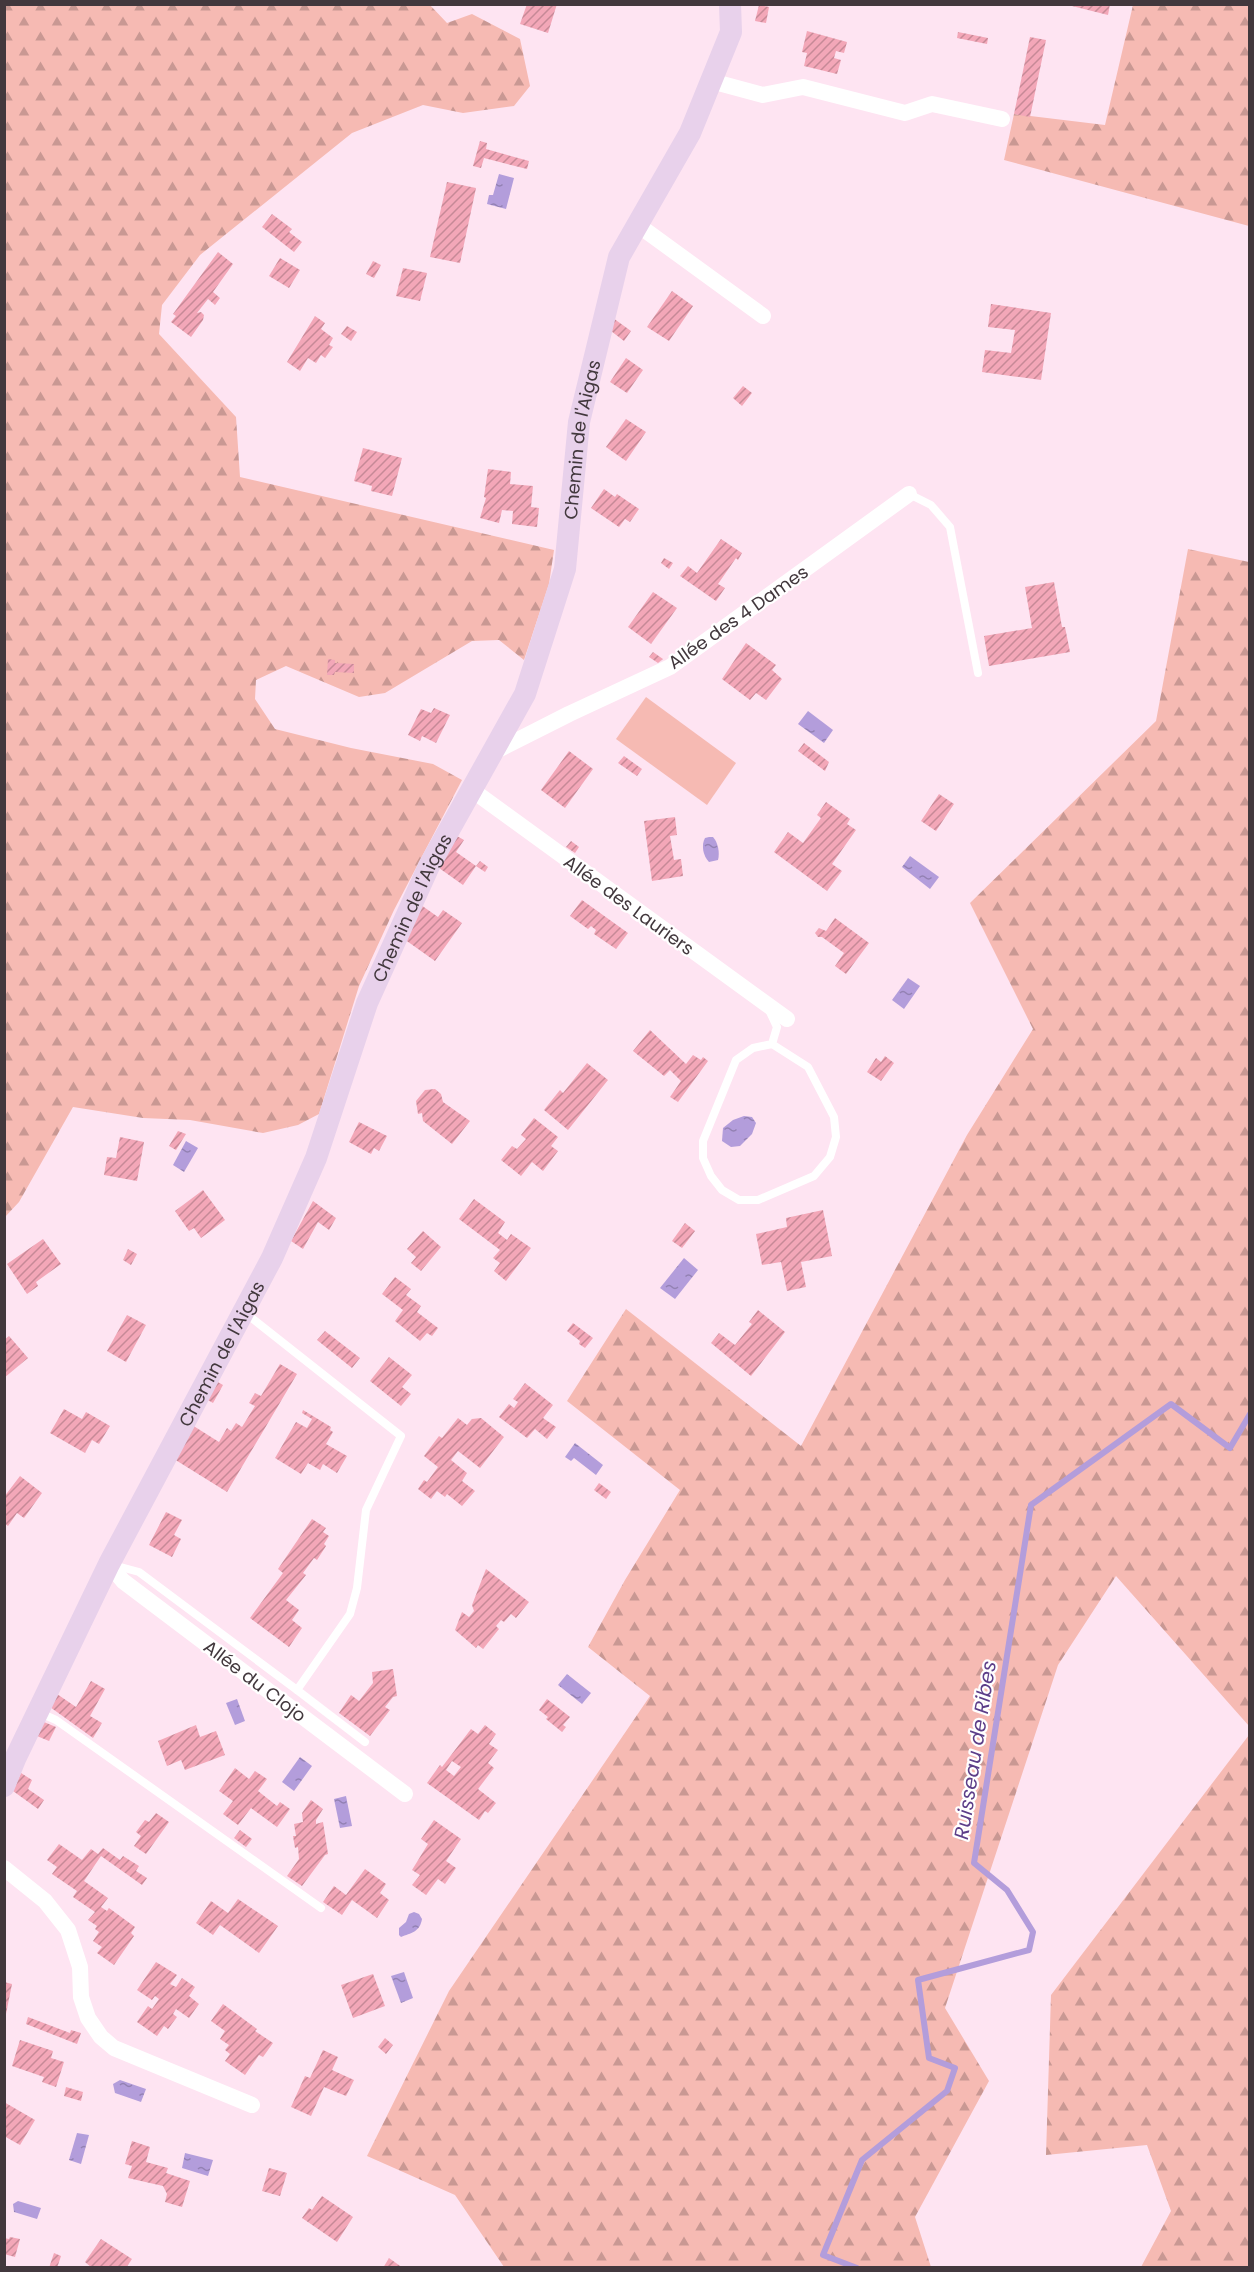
<svg xmlns="http://www.w3.org/2000/svg" width="1254" height="2272" font-family="Poppins,sans-serif">
<style>
.forest{fill:url(#forest-firs)}
.pitch{fill:#f6bab3}
.water{fill:url(#water-ripples)}
.lines{fill:none;stroke-linecap:round;stroke-linejoin:round}
.stream{stroke:#b39ddb;stroke-width:6}
.building{fill:url(#building-hatch);fill-rule:evenodd}
.lane{stroke:#fff;stroke-width:8}
.street{stroke:#fff;stroke-width:16}
.secondary{stroke:#e8d1eb;stroke-width:22}
.labels{text-anchor:middle;dominant-baseline:central;stroke-width:4.5;stroke-linejoin:round;paint-order:stroke}
.street-label{font-size:18px;fill:#42383d;stroke:#fff}
.water-label{font-size:20px;font-style:italic;fill:#5d3e89;stroke:#fff}
</style>
<defs>
<pattern id="forest-firs" width="22" height="20" patternUnits="userSpaceOnUse" patternTransform="scale(1.5)"><rect width="22" height="20" fill="#f6bab3"/><path d="M5 1l3.5 6h-7zM16 11l3.5 6h-7z" fill="#c99893"/></pattern>
<pattern id="water-ripples" width="26" height="14" patternUnits="userSpaceOnUse" patternTransform="scale(1.5)"><rect width="26" height="14" fill="#b39ddb"/><path d="M2 4q2-2 4 0t4 0M15 11q2-2 4 0t4 0" fill="none" stroke="#9381b3"/></pattern>
<pattern id="building-hatch" width="6" height="6" patternUnits="userSpaceOnUse" patternTransform="scale(1.5)"><rect width="6" height="6" fill="#f3a7b8"/><path d="M-1 1l2-2M0 6l6-6M5 7l2-2" fill="none" stroke="#c68997"/></pattern>
</defs>
<rect width="100%" height="100%" fill="#fee4f2"/>
<g class="forest">
<polygon points="429,4 447,23 472,14 520,39 530,86 514,106 463,113 423,105 352,133 200,255 162,305 159,334 236,417 240,477 554,550 549,584 524,660 499,640 472,641 385,693 359,697 286,666 256,680 255,699 275,729 351,748 433,764 462,780 394,910 359,986 319,1114 298,1125 263,1133 190,1120 143,1118 73,1107 19,1202 5,1217 5,5"/>
<polygon points="1133,5 1249,5 1249,226 1004,160 1014,114 1105,125"/>
<polygon points="1188,549 1249,562 1249,1726 1116,1576 1058,1665 945,2008 989,2081 915,2217 931,2267 504,2267 455,2195 367,2156 449,1991 650,1696 588,1647 625,1580 680,1490 567,1401 626,1309 801,1446 967,1135 1033,1029 970,903 1156,721"/>
<polygon points="1249,1735 1249,2267 1141,2267 1171,2211 1147,2145 1046,2155 1051,1995"/>
</g>
<polygon class="pitch" points="646,697 736,763 707,805 616,739"/>
<g class="water">
<polygon points="499,174 514,178 506,209 487,204 489,195 493,195"/>
<polygon points="808,711 833,730 824,743 798,724"/>
<path d="M709,837h4c5,5 7,16 5,23l-9,2c-6,-6 -8,-17 -4,-24z"/>
<polygon points="910,856 939,877 930,889 902,867"/>
<polygon points="908,978 920,986 904,1009 892,1000"/>
<polygon points="744,1116 752,1117 756,1123 752,1134 740,1146 731,1147 722,1141 723,1128 733,1120"/>
<polygon points="186,1141 198,1148 184,1172 173,1165"/>
<polygon points="684,1258 698,1270 675,1299 660,1288"/>
<polygon points="575,1443 603,1465 596,1475 574,1458 571,1461 565,1457"/>
<polygon points="567,1674 591,1693 582,1704 558,1685"/>
<polygon points="237,1699 245,1721 235,1725 226,1703"/>
<polygon points="300,1757 312,1766 294,1791 282,1782"/>
<polygon points="346,1796 352,1826 340,1828 334,1799"/>
<path d="M414,1912l5,2 3,5c-2,13 -11,14 -21,18l-2,-2v-7l7,-6 3,-8z"/>
<polygon points="404,1972 413,1998 401,2003 391,1976"/>
<polygon points="120,2080 146,2089 141,2102 115,2093 113,2084"/>
<polygon points="77,2133 89,2135 81,2164 69,2160"/>
<polygon points="185,2153 213,2160 208,2176 182,2168"/>
<polygon points="18,2201 41,2208 37,2219 14,2212 13,2204"/>
</g>
<g class="lines">
<polyline class="stream" points="857,2268 823,2255 862,2160 947,2091 955,2068 929,2058 918,1980 1029,1950 1033,1932 1007,1890 974,1863 1031,1505 1171,1404 1230,1448 1250,1414"/>
</g>
<g class="building">
<polygon points="527,4 557,4 548,33 520,24"/>
<polygon points="1064,4 1110,4 1108,15"/>
<polygon points="759,5 769,7 766,23 755,21"/>
<polygon points="807,31 847,42 844,53 836,51 834,58 841,60 837,74 804,66 807,53 802,52"/>
<polygon points="958,32 988,38 987,44 957,38"/>
<polygon points="1030,37 1046,40 1030,117 1014,114"/>
<polygon points="480,141 487,143 486,149 529,161 527,169 484,158 481,168 473,166"/>
<polygon points="447,182 476,188 460,263 430,257"/>
<polygon points="272,214 292,229 289,232 302,242 294,252 262,227"/>
<polygon points="218,252 233,264 213,292 220,298 215,305 208,299 197,313 201,312 204,315 203,320 191,337 171,322 176,316 173,314"/>
<polygon points="280,258 300,270 289,288 269,276"/>
<polygon points="373,261 381,265 374,278 366,274"/>
<polygon points="403,268 427,273 420,301 396,296"/>
<polygon points="672,291 693,306 669,341 647,327"/>
<polygon points="991,304 1051,313 1041,380 982,372 985,350 1011,353 1015,330 988,327"/>
<polygon points="315,316 325,323 321,329 333,338 329,345 333,347 325,358 321,355 316,363 308,358 300,371 287,362"/>
<polygon points="613,318 631,331 624,341 611,331"/>
<polygon points="347,326 357,332 351,341 341,334"/>
<polygon points="626,358 643,370 627,393 610,382"/>
<polygon points="743,386 752,393 742,406 733,398"/>
<polygon points="626,419 646,432 626,461 606,447"/>
<polygon points="363,448 402,458 392,496 371,491 372,486 354,481"/>
<polygon points="488,469 511,472 510,484 533,486 531,507 539,508 537,527 512,524 513,511 502,510 499,523 480,518 486,498 484,497"/>
<polygon points="604,489 615,497 617,494 639,509 630,522 625,519 619,527 591,508"/>
<polygon points="721,539 742,553 738,560 736,558 718,584 725,588 716,601 680,576 688,566 697,573"/>
<polygon points="664,558 673,563 669,569 661,563"/>
<polygon points="1054,582 1062,627 1065,627 1070,652 989,666 984,636 1032,628 1025,587"/>
<polygon points="653,592 677,608 651,644 628,627"/>
<polygon points="746,643 776,665 772,670 782,679 766,700 756,693 750,700 722,679"/>
<polygon points="653,652 663,659 658,663 649,657"/>
<polygon points="328,659 335,660 335,663 354,664 354,673 335,672 334,675 327,675"/>
<polygon points="434,708 450,715 436,743 422,736 420,741 408,735 421,709 431,713"/>
<polygon points="804,743 829,762 825,771 798,751"/>
<polygon points="569,751 593,769 565,808 541,790"/>
<polygon points="624,756 642,769 637,776 618,763"/>
<polygon points="939,794 954,804 936,831 921,821"/>
<polygon points="826,802 850,819 847,824 856,830 832,864 842,871 827,891 774,852 788,832 803,843 821,818 817,815"/>
<polygon points="675,817 677,835 670,836 674,860 681,859 683,876 652,881 644,821"/>
<polygon points="455,835 464,840 456,852 476,866 463,885 439,868"/>
<polygon points="571,841 579,847 575,853 566,847"/>
<polygon points="480,861 488,867 485,872 476,866"/>
<polygon points="582,900 628,933 616,949 594,934 596,930 591,926 588,929 570,916"/>
<polygon points="421,905 438,917 443,910 462,923 435,961 404,939"/>
<polygon points="835,918 869,943 846,974 835,966 844,953 822,937 818,937 815,933 819,928 826,931"/>
<polygon points="650,1030 686,1064 693,1055 701,1060 703,1057 708,1061 678,1102 670,1097 681,1081 670,1070 664,1076 633,1051"/>
<polygon points="885,1056 894,1063 881,1081 867,1072 876,1058 881,1062"/>
<polygon points="587,1063 608,1080 568,1130 544,1110 560,1090 563,1093"/>
<polygon points="435,1089 441,1094 443,1102 470,1121 452,1144 423,1121 422,1113 418,1114 416,1101 425,1090"/>
<polygon points="534,1118 558,1137 551,1146 558,1151 543,1171 532,1162 521,1176 501,1160 512,1146 517,1149 526,1139 521,1135"/>
<polygon points="359,1122 387,1136 379,1151 374,1148 371,1154 349,1142"/>
<polygon points="178,1131 186,1134 176,1150 169,1146"/>
<polygon points="120,1137 144,1142 137,1181 104,1175 107,1157 116,1158"/>
<polygon points="203,1190 225,1220 201,1238 194,1228 189,1231 175,1211"/>
<polygon points="474,1199 505,1222 498,1233 507,1240 511,1234 531,1248 506,1281 494,1271 500,1263 493,1258 500,1250 459,1219"/>
<polygon points="313,1201 336,1218 329,1230 318,1222 303,1249 291,1241"/>
<polygon points="823,1210 832,1256 801,1262 806,1287 787,1291 781,1262 762,1265 756,1234 787,1227 786,1218"/>
<polygon points="685,1223 695,1231 682,1248 672,1241"/>
<polygon points="423,1231 441,1247 421,1271 411,1263 416,1257 407,1249"/>
<polygon points="43,1239 61,1264 36,1282 38,1286 27,1294 7,1264"/>
<polygon points="128,1249 137,1254 131,1265 123,1260"/>
<polygon points="395,1277 411,1289 406,1295 421,1306 417,1312 438,1328 432,1336 427,1333 420,1341 395,1321 403,1310 382,1294"/>
<polygon points="758,1310 785,1332 751,1376 711,1343 719,1333 735,1345 752,1324 749,1322"/>
<polygon points="127,1315 146,1325 126,1362 107,1351"/>
<polygon points="573,1323 593,1338 585,1348 579,1344 580,1341 567,1331"/>
<polygon points="325,1331 360,1358 352,1368 317,1340"/>
<polygon points="9,1336 28,1358 4,1378 4,1340"/>
<polygon points="389,1357 412,1375 402,1387 411,1394 401,1406 370,1381"/>
<polygon points="280,1364 297,1374 227,1492 174,1459 192,1425 219,1442 227,1428 231,1431 236,1423 242,1427 255,1406 249,1403 255,1393 261,1396"/>
<polygon points="216,1381 223,1385 213,1403 206,1399"/>
<polygon points="525,1383 553,1405 543,1418 556,1427 547,1439 535,1429 527,1438 499,1417 509,1404 514,1408 518,1402 513,1399"/>
<polygon points="64,1409 82,1419 86,1412 110,1426 99,1444 92,1440 85,1453 50,1433"/>
<polygon points="303,1410 331,1427 330,1430 333,1432 326,1444 347,1456 337,1473 323,1464 320,1470 308,1463 301,1474 275,1458 296,1422 307,1428 312,1419 302,1413"/>
<polygon points="458,1418 467,1425 472,1419 481,1418 504,1437 480,1468 458,1451 451,1460 467,1473 462,1481 475,1491 462,1506 447,1494 445,1497 437,1491 431,1499 418,1489 424,1480 427,1482 438,1467 424,1456 439,1436 442,1438"/>
<polygon points="20,1476 42,1493 24,1518 17,1513 8,1526 4,1523 4,1497"/>
<polygon points="599,1483 611,1492 606,1499 594,1490"/>
<polygon points="166,1512 182,1520 174,1535 181,1539 172,1557 149,1545"/>
<polygon points="312,1519 326,1528 323,1532 329,1536 324,1544 326,1546 317,1560 314,1558 303,1573 306,1575 286,1600 299,1610 292,1620 302,1628 289,1647 250,1618 283,1573 278,1569"/>
<polygon points="486,1569 529,1602 516,1618 511,1614 504,1622 501,1620 496,1626 499,1629 483,1649 478,1645 476,1648 455,1630 462,1612 469,1617 474,1611 472,1605"/>
<polygon points="393,1669 397,1696 393,1697 385,1707 390,1710 370,1736 339,1713 351,1695 359,1701 373,1683 372,1672"/>
<polygon points="91,1681 105,1689 90,1716 102,1723 93,1738 50,1707 57,1694 76,1707"/>
<polygon points="547,1699 570,1717 563,1725 566,1727 562,1732 546,1719 548,1717 539,1710"/>
<polygon points="44,1722 56,1727 49,1741 37,1736"/>
<polygon points="196,1725 200,1737 216,1731 225,1755 185,1770 181,1760 167,1766 158,1741"/>
<path d="M485,1725l11,9 -7,10 9,6 -10,13 6,5 -16,21 18,14 -8,10 -3,-2 -6,9 -52,-37 13,-18 2,2 29,-38 7,5zM452,1761l9,6 -7,9 -8,-6z"/>
<polygon points="235,1768 249,1779 255,1771 267,1779 258,1791 277,1806 280,1802 290,1809 277,1827 251,1808 238,1825 223,1814 233,1801 219,1791"/>
<polygon points="21,1773 32,1780 28,1789 44,1800 38,1809 13,1791"/>
<polygon points="311,1800 323,1809 316,1820 316,1824 323,1822 328,1854 325,1855 302,1886 287,1876 299,1859 298,1847 295,1848 293,1836 296,1836 294,1824 303,1822 302,1813"/>
<polygon points="156,1813 169,1822 146,1854 134,1846 141,1836 136,1832 145,1820 149,1822"/>
<polygon points="434,1820 461,1839 446,1861 456,1868 445,1884 438,1879 426,1895 412,1885 420,1875 412,1870 428,1844 421,1839"/>
<polygon points="240,1830 252,1839 246,1847 234,1838"/>
<polygon points="59,1844 82,1860 91,1849 98,1854 103,1848 120,1860 123,1856 139,1866 136,1871 147,1878 142,1885 101,1856 84,1881 108,1898 101,1907 107,1911 109,1908 135,1927 131,1933 134,1936 114,1965 97,1953 102,1947 93,1941 99,1932 95,1929 97,1926 88,1920 95,1912 73,1897 77,1891 52,1874 57,1867 47,1860"/>
<polygon points="365,1869 386,1884 380,1893 389,1900 377,1918 352,1900 342,1915 323,1902 334,1886 346,1895"/>
<polygon points="238,1899 278,1926 259,1953 220,1925 213,1935 196,1923 211,1901 228,1913"/>
<polygon points="156,1962 177,1975 170,1984 176,1987 182,1978 195,1987 189,1996 199,2004 189,2018 176,2009 173,2014 177,2017 168,2029 164,2026 157,2036 137,2022 148,2006 152,2009 159,1999 155,1996 152,2000 137,1990"/>
<polygon points="373,1974 385,2006 353,2018 341,1985"/>
<polygon points="4,1982 12,1984 6,2014 4,2014"/>
<polygon points="223,2004 257,2029 255,2031 273,2043 263,2057 259,2055 245,2075 225,2061 230,2054 225,2050 229,2045 220,2039 225,2031 211,2021"/>
<polygon points="28,2017 70,2033 71,2030 81,2033 77,2044 26,2024"/>
<polygon points="385,2038 393,2045 386,2054 378,2047"/>
<polygon points="20,2040 53,2051 51,2058 64,2062 56,2087 42,2082 44,2077 12,2066"/>
<polygon points="323,2050 338,2057 332,2070 354,2080 346,2096 324,2087 311,2116 291,2107 305,2076 310,2078"/>
<polygon points="66,2087 83,2092 81,2101 64,2096"/>
<polygon points="4,2102 35,2120 20,2145 4,2136"/>
<polygon points="132,2141 150,2147 146,2162 168,2168 166,2173 190,2181 182,2207 165,2202 167,2194 163,2186 128,2178 132,2166 125,2164"/>
<polygon points="269,2168 287,2173 280,2196 262,2191"/>
<polygon points="322,2196 353,2217 337,2242 302,2218 309,2208 312,2210"/>
<polygon points="10,2237 20,2239 15,2257 4,2254 4,2238 9,2239"/>
<polygon points="101,2239 132,2259 126,2268 92,2268 85,2262"/>
<polygon points="54,2253 61,2256 57,2268 49,2268"/>
<polygon points="389,2258 403,2268 383,2268"/>
</g>
<g class="lines">
<g class="lane">
<polyline points="909,494 931,505 950,527 978,673"/>
<polyline points="769,1010 777,1027 772,1044 753,1048 736,1060 703,1141 703,1158 711,1176 722,1190 739,1200 758,1200 814,1176 830,1157 836,1137 834,1117 808,1067 772,1044"/>
<polyline points="113,1565 139,1572 297,1690 350,1614 357,1588 366,1510 401,1436 244,1312"/>
<polyline points="297,1690 365,1742"/>
<polyline points="38,1712 56,1720 321,1908"/>
</g>
<g class="street">
<polyline points="711,81 763,95 803,87 905,113 932,104 1002,119"/>
<polyline points="638,225 763,316"/>
<polyline points="492,753 569,714 670,667 909,494"/>
<polyline points="472,790 787,1019"/>
<polyline points="109,1564 123,1581 405,1794"/>
<polyline points="4,1868 45,1901 68,1930 80,1967 81,1997 88,2018 101,2037 114,2048 252,2105"/>
</g>
<path class="secondary" id="s1" d="M4,1786l11,-27 94,-195 163,-306 44,-100 51,-155 62,-137 96,-172 40,-125 14,-147 40,-165 71,-124 41,-101 -1,-28"/>
</g>
<g class="labels">
<g class="street-label">
<text stroke="none"><textPath href="#s1" startOffset="1474">Chemin de l'Aigas</textPath></text>
<text transform="translate(738 617) rotate(-35)">Allée des 4 Dames</text>
<text transform="translate(629 905) rotate(36)">Allée des Lauriers</text>
<text stroke="none"><textPath href="#s1" startOffset="970">Chemin de l'Aigas</textPath></text>
<text stroke="none"><textPath href="#s1" startOffset="484">Chemin de l'Aigas</textPath></text>
<text transform="translate(255 1681) rotate(37)">Allée du Clojo</text>
</g>
<g class="water-label">
<text transform="translate(975 1750) rotate(-81)">Ruisseau de Ribes</text>
</g>
</g>
<rect width="1254" height="2272" fill="none" stroke="#42383d" stroke-width="12"/>
</svg>
